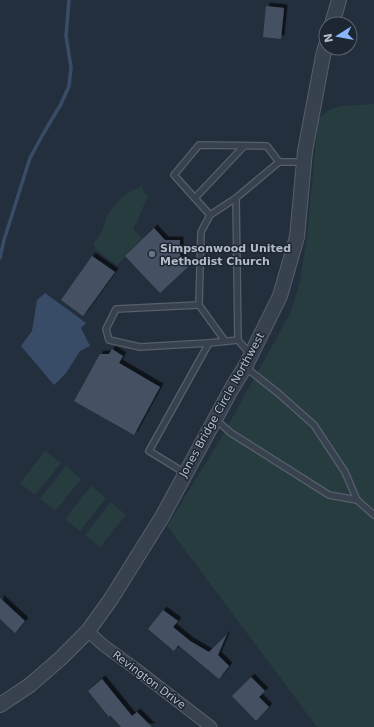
<svg xmlns="http://www.w3.org/2000/svg" width="374" height="727" font-family="'DejaVu Sans',sans-serif">
<style>
.green{fill:#263c3f}
.water{fill:#394c67}
.lines{fill:none;stroke-linecap:round;stroke-linejoin:round}
.stream{stroke:#394c67;stroke-width:3.5}
.building{fill:#455162;filter:url(#shadow)}
.service-casing{stroke:#565f6c;stroke-width:8}
.minor-casing{stroke:#565f6c;stroke-width:13}
.tertiary-casing{stroke:#565f6c;stroke-width:16}
.service{stroke:#38414e;stroke-width:5.5}
.minor{stroke:#38414e;stroke-width:11}
.tertiary{stroke:#38414e;stroke-width:14}
.worship-dot{fill:#6b7280;stroke:#1d2633;stroke-width:1.5}
.labels{text-anchor:middle;dominant-baseline:central;stroke-width:3;stroke-linejoin:round;paint-order:stroke}
.poi-label{font-size:11px;font-weight:bold;fill:#b4bcc9;stroke:#1d2633;text-anchor:start}
.street-label{font-size:11px;fill:#b4bcc9;stroke:#1d2633}
</style>
<defs>
<filter id="shadow"><feDropShadow dx="3.5" dy="-3.5" stdDeviation="0" flood-color="#0009"/></filter>
</defs>
<rect width="100%" height="100%" fill="#242f3e"/>
<g class="green">
<polygon points="374,104 374,727 317,727 167,526 221,438 291,312 300,281 307,236 318,119 329,110 340,106"/>
<path d="M142,186l2,7 4,2 -11,27 -4,7 10,10 -26,26 -21,-15 -2,-6c2,-4 6,-9 8,-13 2,-5 3,-10 5,-15 8,-15 20,-24 35,-30z"/>
<polygon points="45,451 61,463 35,495 20,483"/>
<polygon points="66,466 81,479 55,511 40,499"/>
<polygon points="91,486 106,498 80,531 65,519"/>
<polygon points="111,502 126,515 100,547 85,535"/>
</g>
<polygon class="water" points="45,293 86,323 81,328 90,346 80,351 66,373 54,385 21,346 32,331 37,300"/>
<g class="lines">
<polyline class="stream" points="0,258 4,240 30,158 42,136 61,104 69,86 71,67 66,36 69,0"/>
</g>
<g class="building">
<polygon points="266,6 284,8 281,39 263,37"/>
<polygon points="154,228 165,240 180,240 180,255 190,265 160,293 125,256"/>
<polygon points="92,256 115,272 83,316 61,300"/>
<polygon points="112,349 123,356 119,363 160,387 134,435 74,401 100,354 109,354"/>
<polygon points="0,598 25,621 15,633 0,619"/>
<polygon points="163,610 178,621 173,627 190,641 209,652 227,634 218,655 229,666 219,679 178,645 174,651 148,629"/>
<polygon points="251,677 265,691 259,697 269,707 256,721 232,696"/>
<polygon points="102,679 132,716 137,712 152,727 121,727 110,715 109,717 88,691"/>
</g>
<g class="lines">
<g class="service-casing">
<g id="service">
<polyline points="195,198 244,146"/>
<polyline points="236,198 210,215 174,175 199,145 267,146 279,162"/>
<polyline points="210,215 201,232 199,305 225,341"/>
<polyline points="199,305 116,309 106,329 109,340 140,347 209,343"/>
<polyline points="250,354 238,340 236,198 279,162 304,162"/>
<polyline points="245,367 278,393 314,425 345,472 357,500 374,515"/>
<polyline points="215,419 231,433 329,495 357,500"/>
<polyline points="185,473 149,451 209,343 238,340"/>
</g>
</g>
<g class="minor-casing">
<polyline id="minor" points="88,631 103,645 136,669 211,727"/>
</g>
<g class="tertiary-casing">
<g id="tertiary">
<polyline points="332,24 339,0"/>
<polyline points="0,705 30,685 61,658 88,631 111,599 162,517 232,388 245,367 280,296 297,237 305,151 323,56 326,45"/>
</g>
</g>
<use href="#service" class="service"/>
<use href="#minor" class="minor"/>
<use href="#tertiary" class="tertiary"/>
</g>
<circle class="worship-dot" cx="152" cy="254" r="4"/>
<g class="labels">
<g class="poi-label">
<text x="160" y="248">Simpsonwood United<tspan x="160" dy="13">Methodist Church</tspan></text>
</g>
<g class="street-label">
<text transform="translate(222 405) rotate(-61)">Jones Bridge Circle Northwest</text>
<text transform="translate(149 680) rotate(37)">Revington Drive</text>
</g>
</g>
<g transform="translate(338 36) rotate(259)"><circle r="19" fill="#1d2633" stroke="#59626f"/>
<path d="M0-3L7 15L0 10L-7 15Z" fill="#8ab4f8"/>
<text y="-6" font-size="11" font-weight="bold" text-anchor="middle" fill="#b4bcc9">N</text>
</g>
</svg>
